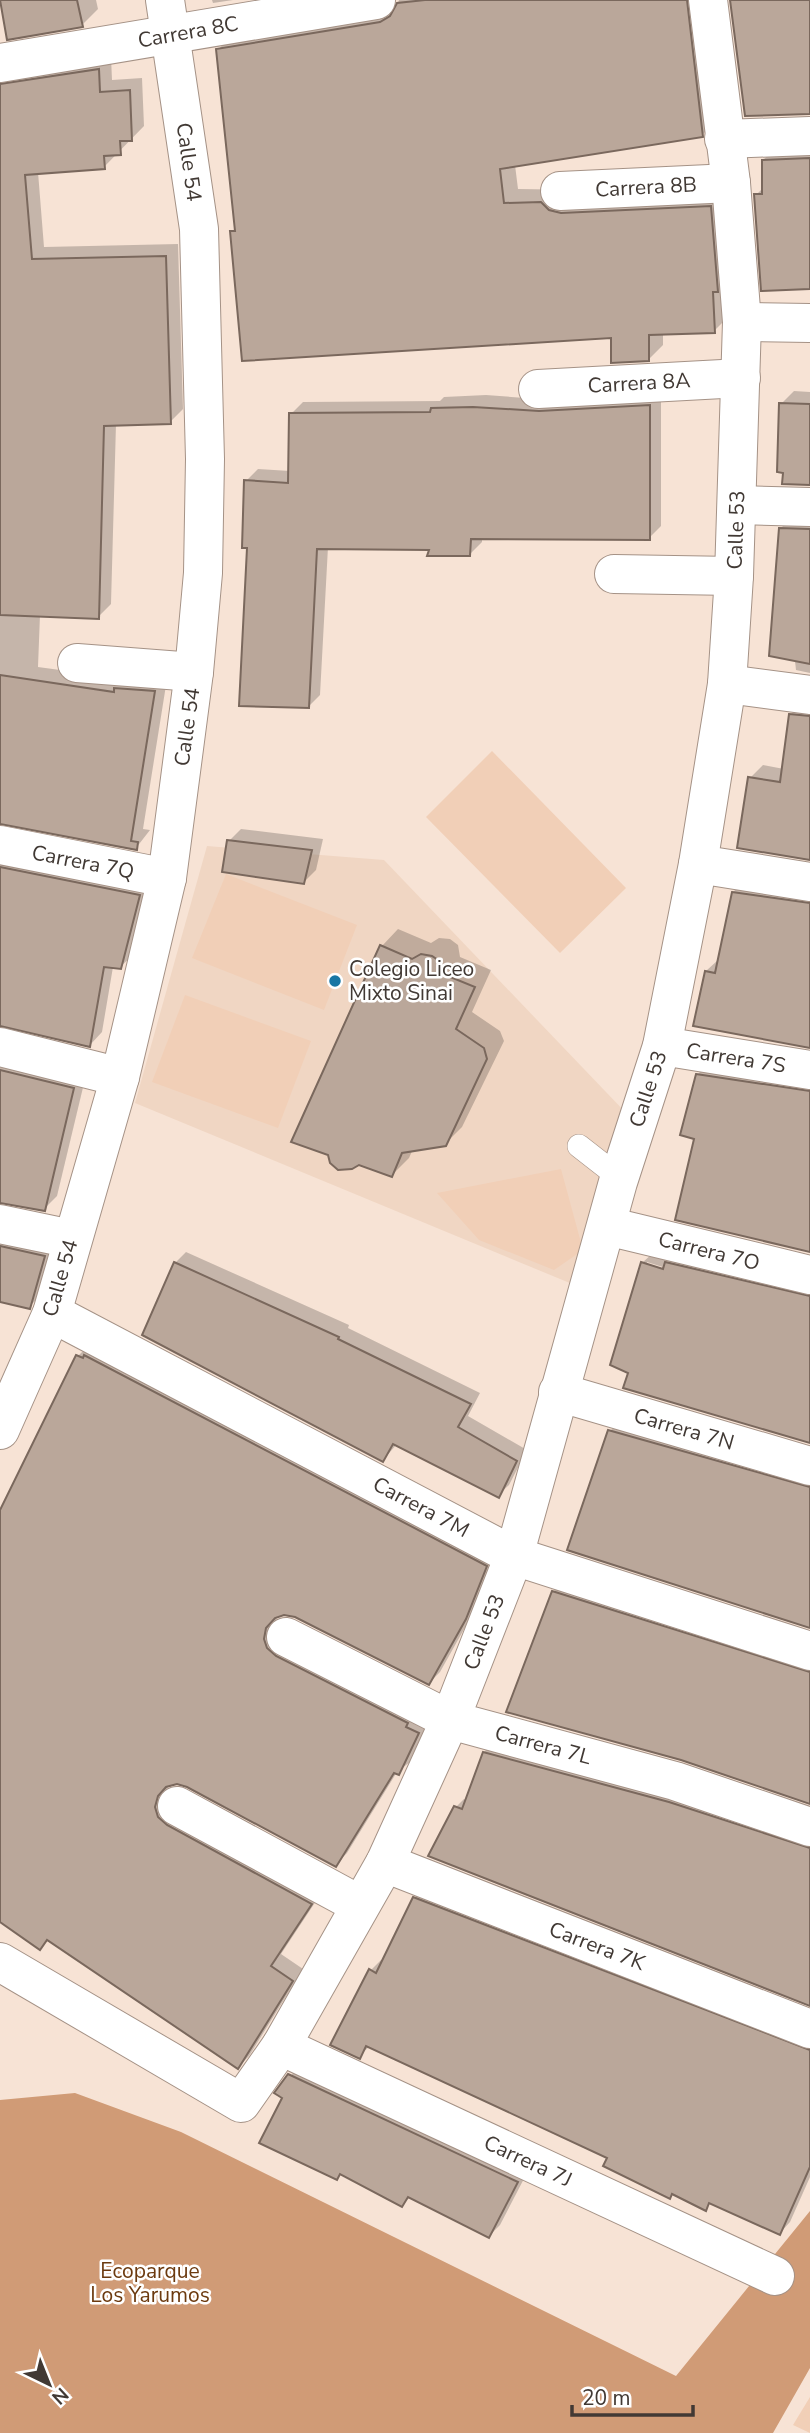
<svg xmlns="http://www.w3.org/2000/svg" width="810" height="2433" font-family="'Nunito Sans',sans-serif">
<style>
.built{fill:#f0d6c3}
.green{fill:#f1cfb7}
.forest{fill:#d09b76}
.shadow{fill:#0003;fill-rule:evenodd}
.building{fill:#baa79a;stroke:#7a685d;stroke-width:2}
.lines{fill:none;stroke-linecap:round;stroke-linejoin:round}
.service-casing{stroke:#a59286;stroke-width:24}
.minor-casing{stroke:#a59286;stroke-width:40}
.service{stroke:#fff;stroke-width:23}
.minor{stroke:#fff;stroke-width:38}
.poi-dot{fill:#1876a4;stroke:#fff;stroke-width:2.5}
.labels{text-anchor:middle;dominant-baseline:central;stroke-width:5;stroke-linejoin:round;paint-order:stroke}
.street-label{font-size:21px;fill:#413934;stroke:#fff}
.poi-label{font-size:21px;fill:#413934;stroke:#fff;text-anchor:start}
.park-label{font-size:21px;fill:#6c3a0f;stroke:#fff}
</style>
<rect width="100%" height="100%" fill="#f7e3d5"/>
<polygon class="built" points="207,846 384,860 628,1115 577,1286 135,1103"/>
<g class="green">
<polygon points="492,751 626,888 560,953 426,817"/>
<polygon points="226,874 357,925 324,1010 192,958"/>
<polygon points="185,995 311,1041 278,1128 152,1082"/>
<polygon points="561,1169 583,1250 554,1270 479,1240 437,1193"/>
<polygon points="810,2397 810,2433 793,2425"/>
</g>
<polygon class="forest" points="75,2093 181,2132 676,2376 810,2211 810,2368 773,2433 0,2433 0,2100"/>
<g class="shadow">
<polygon points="1,0 96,0 98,9 82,25"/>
<polygon points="212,0 233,0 213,3"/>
<polygon points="399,0 704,0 716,121 702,135 515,165 518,189 725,192 728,317 714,331 663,333 663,345 649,359 613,336 232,232 236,227 218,50 232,35 396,8"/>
<polygon points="111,57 112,80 142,78 144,126 104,167 38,172 44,247 178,244 183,409 170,422 116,424 111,604 98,617 40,615 38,667 126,679 167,679 143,829 150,830 136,848 0,822 0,67"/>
<polygon points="810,145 810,287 756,195 764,187 763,160 776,148"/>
<polygon points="794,391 810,392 810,485 784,483 781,404"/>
<polygon points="661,394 661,526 649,538 482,538 482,542 470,554 431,548 328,547 320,695 308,707 249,547 246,481 258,469 290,471 291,414 303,402 440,401 444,397 486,395 552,400"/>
<polygon points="810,515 810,673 796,670 780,529 793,516"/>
<polygon points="803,702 810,703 810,858 750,778 763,765 784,769 790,715"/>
<polygon points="241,829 323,839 316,870 304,882 229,841"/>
<polygon points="0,850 152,883 133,955 120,967 113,967 102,1032 90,1045 0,1024"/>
<polygon points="745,881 810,891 810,1046 706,971 718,960 733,892"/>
<polygon points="398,929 431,943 439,938 450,939 458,945 460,957 491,970 472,1012 500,1031 504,1041 462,1127 445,1144 413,1149 409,1158 392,1175 293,1141 382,946"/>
<polygon points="0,1051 86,1075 57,1196 44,1209 0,1202"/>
<polygon points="709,1063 810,1079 810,1251 697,1138 697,1075"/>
<polygon points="0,1229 57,1243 42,1294 29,1307 0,1301"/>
<polygon points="186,1252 349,1325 348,1328 480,1393 468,1416 527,1450 509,1485 498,1495 397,1444 383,1460 175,1263"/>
<path d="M654,1252l156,32v157l-179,-69 11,-109zM647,1262l25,8 -1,3 -24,-7z"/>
<polygon points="89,1345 497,1555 477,1606 440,1672 429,1683 296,1616 277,1616 275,1627 429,1722 410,1762 397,1772 347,1853 335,1865 188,1785 177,1782 168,1785 166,1795 322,1892 281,1954 303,1969 249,2056 238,2067 49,1939 40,1948 0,1920 0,1511 78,1356"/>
<polygon points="622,1419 810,1474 810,1626 610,1431"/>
<polygon points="565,1580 810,1659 810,1802 553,1592"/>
<polygon points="492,1744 810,1840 810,2004 456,1807 464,1799 467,1801 484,1752"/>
<polygon points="424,1888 810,2039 810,2177 790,2222 780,2233 712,2202 705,2208 673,2193 670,2196 609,2157 370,2046 359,2056 332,2044 371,1970 381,1960 384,1961 414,1898"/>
<polygon points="301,2063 528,2171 500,2225 489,2236 411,2196 402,2205 341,2173 336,2178 284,2098 277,2093"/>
</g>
<g class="building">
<polygon points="0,0 77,0 83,27 7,40"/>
<polygon points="425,0 687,0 703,137 500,169 504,203 541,202 549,210 561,213 711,206 718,292 713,292 715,333 649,335 649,361 611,363 611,338 242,361 230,231 235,231 216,49 380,22 390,16 397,3"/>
<polygon points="730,0 810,0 810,114 745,116"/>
<polygon points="99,69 100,92 130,90 132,141 120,141 121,155 104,156 105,169 25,175 32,259 166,256 171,424 104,426 99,619 0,615 0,84"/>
<polygon points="810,158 810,289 761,291 754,194 762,194 762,160"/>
<polygon points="779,403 810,404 810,485 782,484 783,473 777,472"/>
<polygon points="650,405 650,540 471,539 470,556 427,556 429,550 317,549 309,708 239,706 247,548 242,548 244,480 288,483 289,413 430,412 431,408 473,407 539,411"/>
<polygon points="779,528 810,529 810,664 769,656"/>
<polygon points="0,675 114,692 114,688 155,691 131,841 138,842 137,850 0,824"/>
<polygon points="789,714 810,716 810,860 737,848 748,777 780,782"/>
<polygon points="227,840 312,850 304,884 222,872"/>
<polygon points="0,867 140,895 121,969 104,967 90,1047 0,1026"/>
<polygon points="732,892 810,903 810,1048 693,1026 705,971 715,973"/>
<polygon points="380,945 412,959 421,954 432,956 441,962 443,974 475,987 456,1029 484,1048 487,1059 446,1146 402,1153 392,1177 359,1165 352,1169 338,1170 330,1163 328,1155 291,1142"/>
<polygon points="0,1070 74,1088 45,1211 0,1203"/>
<polygon points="696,1074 810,1091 810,1252 675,1220 694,1139 680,1135"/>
<polygon points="0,1246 45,1256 30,1309 0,1302"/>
<polygon points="174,1262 339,1337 338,1339 471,1404 458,1427 517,1461 499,1498 393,1444 383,1462 142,1335"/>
<polygon points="641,1262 663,1269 665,1262 810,1296 810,1443 623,1388 628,1373 610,1365"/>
<polygon points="76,1355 83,1358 84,1355 487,1566 466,1619 429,1685 295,1617 284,1615 275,1618 266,1628 264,1639 267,1648 276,1656 408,1723 406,1727 419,1733 399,1775 394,1773 336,1867 187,1787 177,1784 166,1787 158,1796 155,1807 158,1817 167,1825 312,1904 271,1966 293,1981 238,2069 47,1940 40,1950 0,1922 0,1510"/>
<polygon points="608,1430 810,1487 810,1628 567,1550"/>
<polygon points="552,1591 810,1672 810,1804 681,1760 506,1712"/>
<polygon points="483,1752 669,1802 810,1848 810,2006 428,1856 454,1806 462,1809"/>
<polygon points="413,1897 810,2050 810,2167 780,2235 709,2203 706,2211 672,2194 670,2199 603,2166 607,2158 366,2046 360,2059 330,2045 369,1969 376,1973"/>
<polygon points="288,2074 518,2182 489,2238 408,2197 402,2207 340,2174 337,2180 259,2143 282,2098 274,2093"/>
</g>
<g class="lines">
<g class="service-casing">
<polyline id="service" points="579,1146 611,1171 618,1182"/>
</g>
<g class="minor-casing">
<g id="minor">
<polyline points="0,63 376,0"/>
<polyline points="724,139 810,136"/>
<polyline points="560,191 731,183"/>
<polyline points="742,322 810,323"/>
<polyline points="538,389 741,378"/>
<polyline points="737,505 810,507"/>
<polyline points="614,574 734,576"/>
<polyline points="77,663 194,672"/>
<polyline points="727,684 810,695"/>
<polyline points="0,845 167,878"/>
<polyline points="698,864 810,882"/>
<polyline points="662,1046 810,1070"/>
<polyline points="0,1047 120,1077"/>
<polyline points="0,1224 72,1239"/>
<polyline points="607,1226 810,1275"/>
<polyline points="52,1313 514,1556 810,1651"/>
<polyline points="558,1392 810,1466"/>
<polyline points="0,1430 52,1313 120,1077 167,878 194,672 203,573 205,459 199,229 165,0"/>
<polyline points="286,1637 450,1720 675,1781 810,1827"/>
<polyline points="177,1806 360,1905"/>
<polyline points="385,1863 810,2029"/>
<polyline points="0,1962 241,2103 281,2046 385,1863 450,1720 514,1556 618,1182 662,1046 698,864 727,684 734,576 742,322 731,183 708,0"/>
<polyline points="281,2046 775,2276"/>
</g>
</g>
<use href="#service" class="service"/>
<use href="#minor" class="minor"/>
</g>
<circle class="poi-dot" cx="335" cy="981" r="7"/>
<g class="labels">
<g class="street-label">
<text transform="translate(188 32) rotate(-10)">Carrera 8C</text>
<text transform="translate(189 162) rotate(82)">Calle 54</text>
<text transform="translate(646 187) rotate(-3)">Carrera 8B</text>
<text transform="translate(639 383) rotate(-3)">Carrera 8A</text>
<text transform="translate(736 530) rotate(-88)">Calle 53</text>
<text transform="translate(187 727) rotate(-82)">Calle 54</text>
<text transform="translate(83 862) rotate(11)">Carrera 7Q</text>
<text transform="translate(736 1058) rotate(9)">Carrera 7S</text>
<text transform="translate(648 1089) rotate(-72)">Calle 53</text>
<text transform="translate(709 1251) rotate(14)">Carrera 7O</text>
<text transform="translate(60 1278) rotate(-74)">Calle 54</text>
<text transform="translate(684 1429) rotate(16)">Carrera 7N</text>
<text transform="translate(421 1507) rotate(28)">Carrera 7M</text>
<text transform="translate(484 1632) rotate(-69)">Calle 53</text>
<text transform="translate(543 1745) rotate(15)">Carrera 7L</text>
<text transform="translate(597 1946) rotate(21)">Carrera 7K</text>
<text transform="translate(528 2161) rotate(25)">Carrera 7J</text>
</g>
<g class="poi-label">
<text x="349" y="969">Colegio Liceo<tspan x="349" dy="24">Mixto Sinai</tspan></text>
</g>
<g class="park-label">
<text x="150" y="2271">Ecoparque<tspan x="150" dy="24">Los Yarumos</tspan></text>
</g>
</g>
<g transform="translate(49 2384) rotate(137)" stroke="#ffffff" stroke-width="5" paint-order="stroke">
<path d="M0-5L12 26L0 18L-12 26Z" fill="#413934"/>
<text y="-10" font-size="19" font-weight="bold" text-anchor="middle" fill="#413934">N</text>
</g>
<path d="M572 2405v10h121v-10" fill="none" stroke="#413934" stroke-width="3.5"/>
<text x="582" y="2405" font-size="21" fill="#413934" stroke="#ffffff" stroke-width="5" paint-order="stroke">20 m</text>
</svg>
